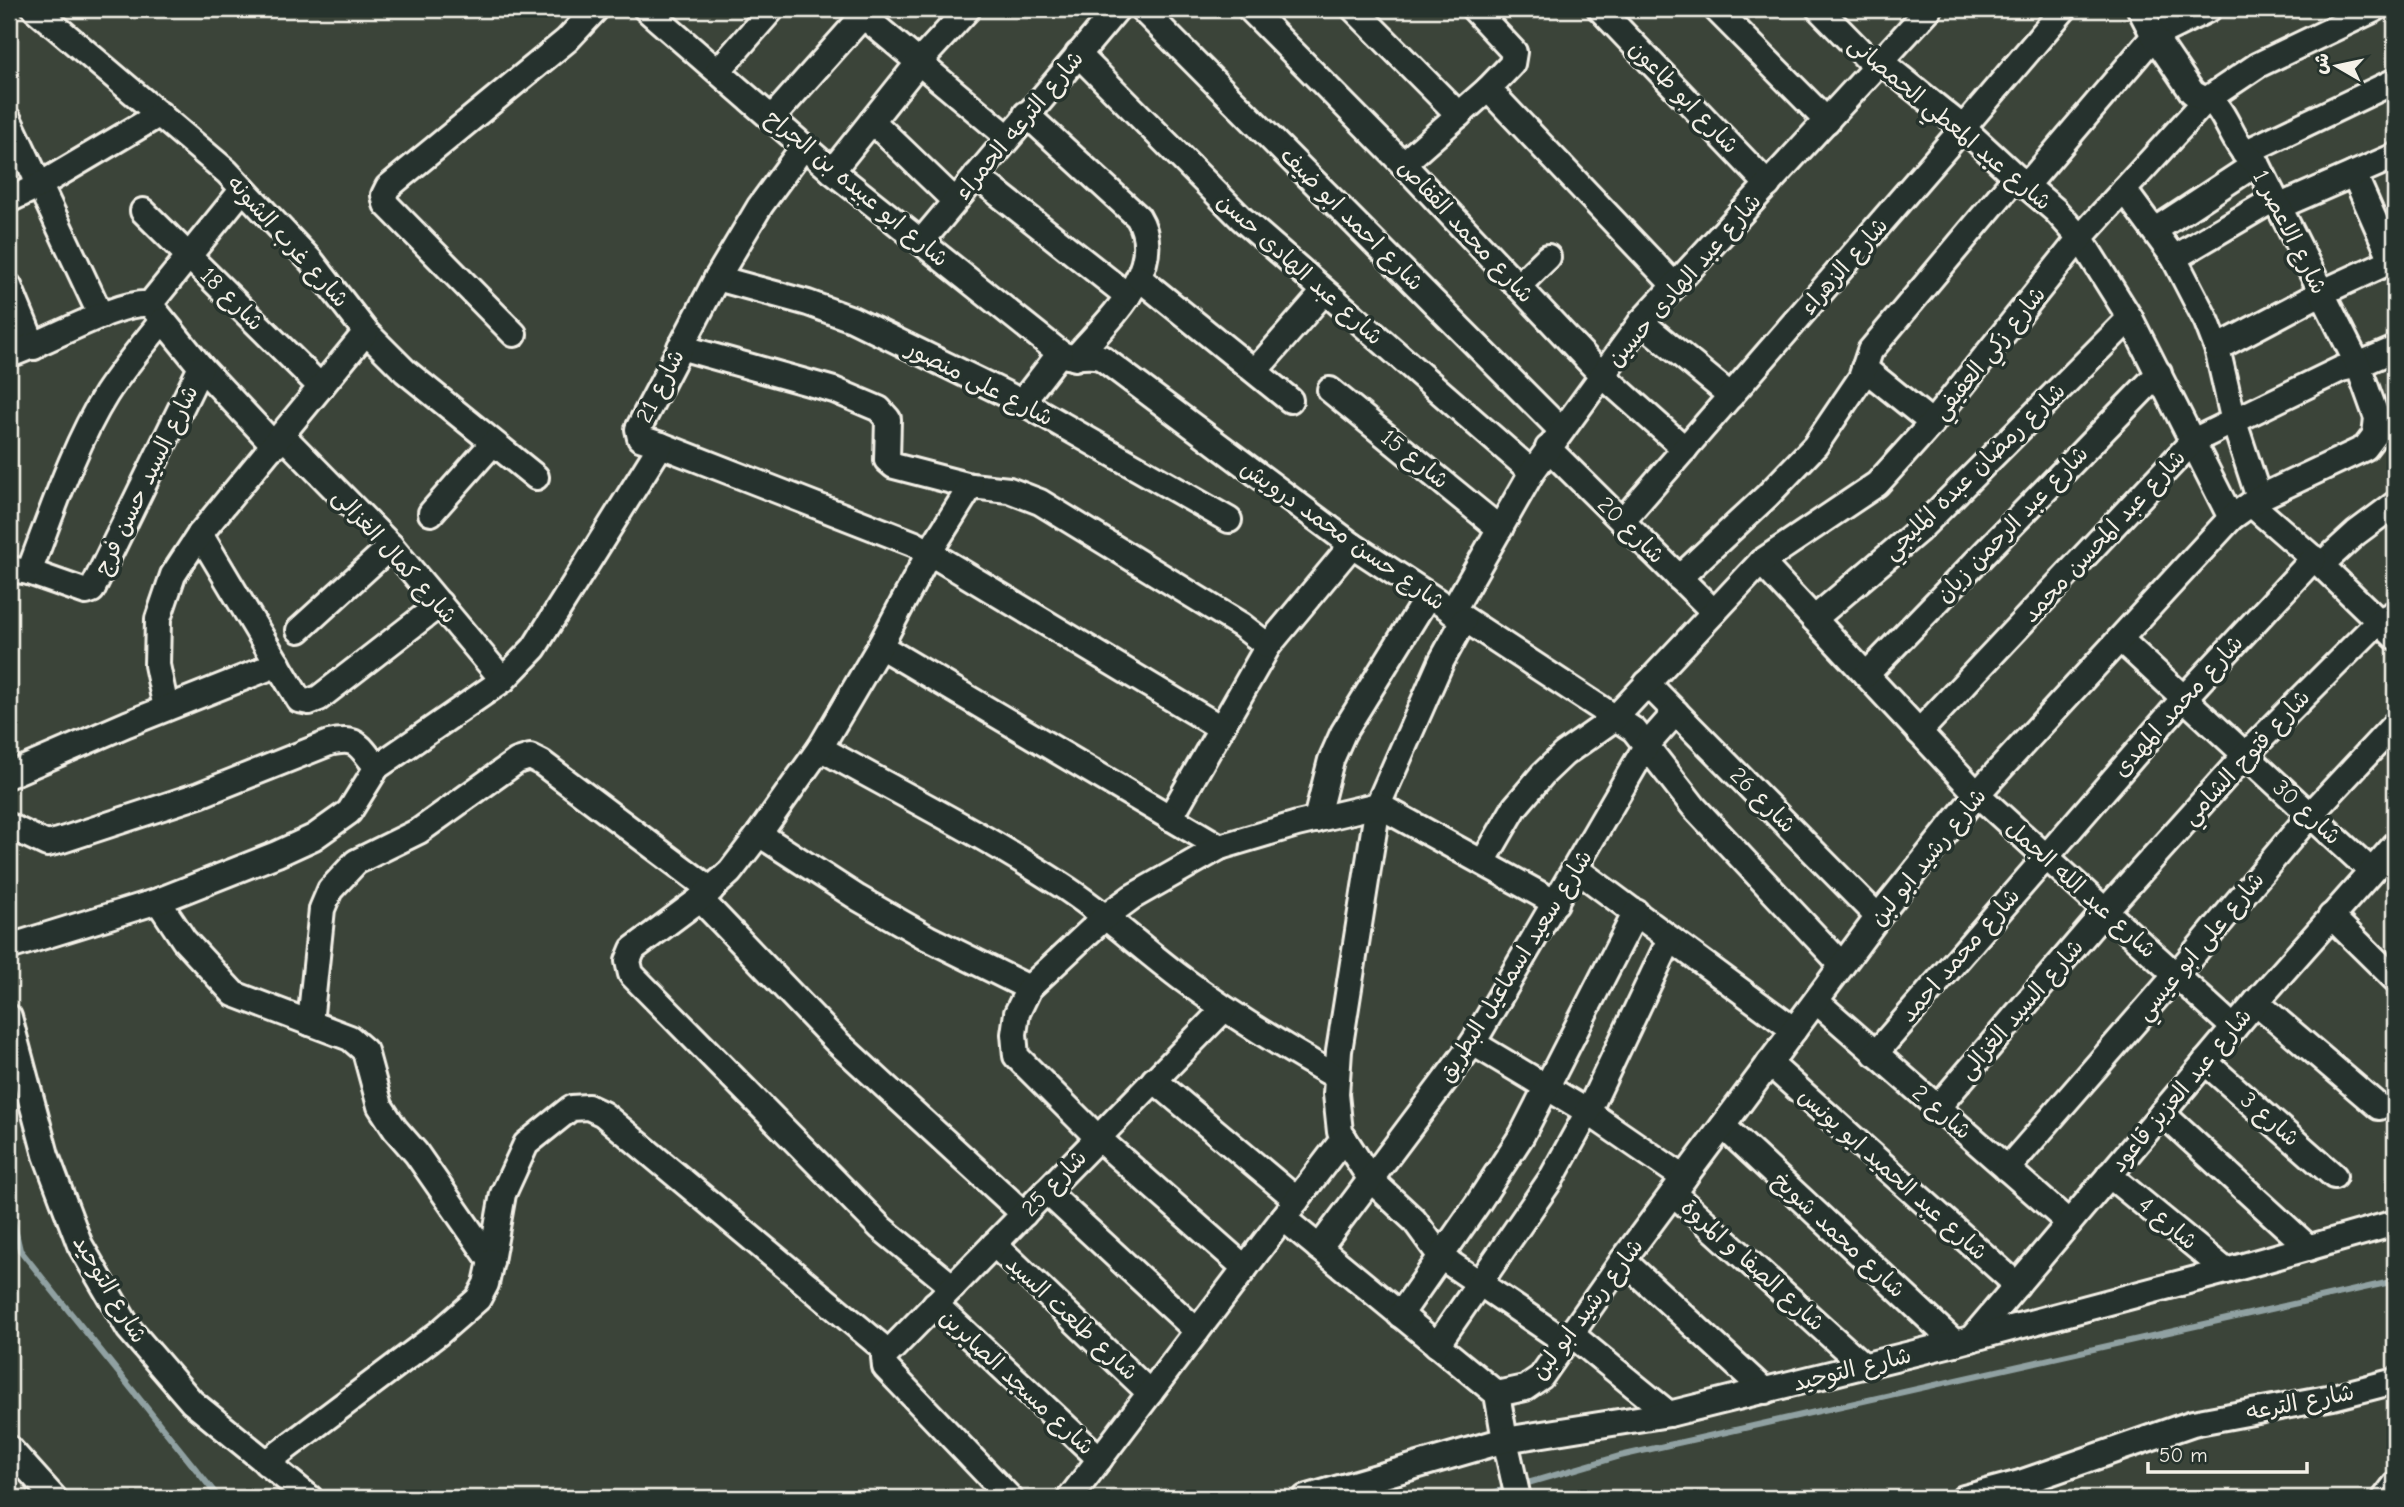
<svg xmlns="http://www.w3.org/2000/svg" width="2404" height="1507" font-family="'Comic Neue','Playpen Sans Arabic',sans-serif">
<style>
.lines{fill:none;stroke-linecap:round;stroke-linejoin:round}
.stream{stroke:#90a1a2;stroke-width:6}
.minor-casing{stroke:#f4f1e8;stroke-width:30}
.minor{stroke:#26332d;stroke-width:24}
.labels{text-anchor:middle;dominant-baseline:central;stroke-width:7;stroke-linejoin:round;paint-order:stroke}
.street-label{font-size:23px;fill:#f4f1e8;stroke:#26332d}
</style>
<rect width="100%" height="100%" fill="#3b4439"/>
<filter id="ink" filterUnits="userSpaceOnUse"><feTurbulence type="fractalNoise" baseFrequency=".0143" numOctaves="2"/><feDisplacementMap in="SourceGraphic" scale="14" xChannelSelector="R" yChannelSelector="G"/><feConvolveMatrix kernelMatrix="1 2 1 2 8 2 1 2 1" color-interpolation-filters="sRGB"/></filter>
<g filter="url(#ink)">
<g class="lines">
<g class="stream">
<polyline points="9,1203 20,1250 219,1498"/>
<polyline points="1521,1485 1620,1456 2395,1281"/>
<polyline points="1475,1498 1510,1488"/>
</g>
<g class="minor-casing">
<g id="minor">
<polyline points="35,9 227,172 312,262 366,332 405,371 536,477"/>
<path d="M646,9l186,162 228,182c16,9 25,-2 42,5l250,187 282,185 60,77 148,158"/>
<polyline points="855,9 1008,137"/>
<polyline points="1142,9 1561,430"/>
<polyline points="1250,9 1403,164 1601,374 1685,449"/>
<polyline points="1354,9 1459,115"/>
<polyline points="1600,9 1768,185"/>
<polyline points="1716,9 1827,121"/>
<polyline points="1819,9 1867,58 1880,61 1963,128 2016,177 2055,210 2080,238 2130,318 2231,518"/>
<polyline points="1078,54 1242,219 1532,472"/>
<polyline points="718,71 772,9"/>
<polyline points="1488,89 1674,285"/>
<path d="M1026,114l112,103c31,51 -32,105 -63,141"/>
<polyline points="772,118 869,9"/>
<polyline points="9,120 101,316"/>
<polyline points="872,121 955,201"/>
<polyline points="2244,153 2395,81"/>
<polyline points="1403,164 1488,89 1512,64 1514,52 1474,9"/>
<polyline points="832,171 919,62 968,9"/>
<polyline points="2354,174 2395,267"/>
<polyline points="976,176 1128,296"/>
<polyline points="2027,185 2154,36 2209,9"/>
<polyline points="2124,190 2174,258 2207,322 2217,348 2234,422 2259,498"/>
<polyline points="9,200 40,185 160,114"/>
<polyline points="2278,207 2395,156"/>
<polyline points="143,211 321,387"/>
<polyline points="2155,230 2257,163"/>
<polyline points="921,242 1117,9"/>
<polyline points="2174,258 2274,199"/>
<polyline points="717,278 808,303 852,319 1022,402 1229,520"/>
<polyline points="1139,278 1290,400"/>
<polyline points="9,286 34,347"/>
<polyline points="1518,286 1548,257"/>
<polyline points="153,308 201,367 275,446"/>
<polyline points="1641,322 1731,396"/>
<polyline points="514,334 386,204 384,195 388,187 567,40 596,9"/>
<polyline points="680,347 834,390 879,409 888,419 887,460 894,466 971,486 1009,490 1040,502 1241,625 1268,646 1170,818"/>
<polyline points="2217,348 2321,293 2395,259"/>
<path d="M9,355c37,-12 107,-54 141,-51l93,-115"/>
<polyline points="1864,368 1932,423"/>
<polyline points="1255,371 1324,292"/>
<polyline points="1330,390 1500,529"/>
<polyline points="1022,402 1060,353"/>
<polyline points="283,436 391,546 503,680"/>
<polyline points="661,445 915,544 1221,728"/>
<polyline points="1548,448 1714,612"/>
<polyline points="2251,504 2321,565 2395,637"/>
<polyline points="431,513 493,443"/>
<polyline points="1622,521 1963,128 2064,9"/>
<polyline points="200,534 299,700 309,702 319,698 440,604"/>
<polyline points="1761,562 1977,794 2234,1028"/>
<polyline points="2321,565 2356,533 2395,504"/>
<polyline points="9,569 29,572 86,592 92,590 201,367"/>
<path d="M29,572c22,-57 45,-127 77,-178 17,-26 37,-49 56,-73"/>
<polyline points="1679,578 1767,496 1815,446 1861,378 1870,351 2016,177"/>
<polyline points="1452,612 1532,472 1641,322 1929,9"/>
<polyline points="1814,619 1919,530 2130,318"/>
<polyline points="1464,620 1442,660 1378,805 1339,1051 1336,1094 1340,1132 1371,1180 1414,1220 1441,1257 1566,1342"/>
<polyline points="299,630 391,546"/>
<polyline points="2120,639 2371,871"/>
<polyline points="880,646 1220,847"/>
<polyline points="1268,646 1352,545"/>
<polyline points="1866,675 2159,373"/>
<polyline points="1647,683 1878,917"/>
<polyline points="166,708 157,665 158,619 173,575 200,534 366,332"/>
<polyline points="1919,732 2193,441 2341,369 2358,365 2395,349"/>
<path d="M820,748c80,45 164,87 241,137 44,28 81,64 123,95 49,36 100,67 153,97"/>
<polyline points="9,775 127,724 278,664"/>
<polyline points="1316,820 1331,760 1343,733 1427,597"/>
<path d="M9,826l38,18 12,-3 140,-46 130,-52c30,-7 29,3 48,24"/>
<polyline points="759,834 858,898 928,938 1029,988"/>
<polyline points="1483,862 1515,807 1543,774 1564,754 1615,718 1761,562 1877,484 1932,423 2080,238 2206,100 2258,65 2375,9"/>
<polyline points="1576,869 1794,1030"/>
<polyline points="700,899 836,1041 1024,1214"/>
<polyline points="158,901 184,940 234,994 350,1038 365,1051 380,1106 395,1129 416,1153 491,1261 503,1194 526,1144 571,1108 588,1107 603,1114 888,1352"/>
<polyline points="2331,916 2395,979"/>
<polyline points="9,947 158,901 277,854 314,837 349,812 377,767 503,680 534,648 661,445 640,438 638,429 717,278 760,206 804,146"/>
<polyline points="1816,1001 2069,1223"/>
<polyline points="2256,1002 2379,1107"/>
<polyline points="9,1017 46,1155 80,1245 129,1329 192,1402 310,1498"/>
<polyline points="310,1023 322,909 330,890 356,862 419,831 517,761 530,757 542,763 711,890"/>
<polyline points="1473,1043 1588,1112 1684,1178"/>
<polyline points="1875,1054 2184,698 2314,558"/>
<polyline points="2205,1062 2334,1176"/>
<polyline points="1769,1063 2017,1285"/>
<polyline points="1154,1080 1297,1200"/>
<polyline points="1937,1108 2105,911 2245,755 2379,621 2395,613"/>
<polyline points="2162,1113 2309,1248"/>
<polyline points="1723,1126 1955,1343"/>
<polyline points="2007,1169 2176,975 2310,815 2395,724"/>
<polyline points="2109,1175 2226,1271"/>
<polyline points="1046,1191 1197,1331"/>
<polyline points="1673,1193 1864,1366"/>
<polyline points="1283,1218 1497,1394 1505,1440 1518,1498"/>
<polyline points="994,1244 1150,1393"/>
<polyline points="1319,1248 1473,1043 1646,746 1676,712"/>
<polyline points="1623,1260 1765,1391"/>
<polyline points="1245,1268 1098,1138 1016,1056 1014,1034 1017,1013 1029,988 1105,917 1132,897 1220,847 1297,824 1378,805 1556,903"/>
<polyline points="953,1287 881,1228 631,974 628,961 633,949 700,899 730,872 759,834 820,748 880,646 929,553 971,486"/>
<polyline points="935,1304 1100,1459"/>
<polyline points="1400,1315 1478,1203 1522,1135 1636,912"/>
<polyline points="1571,1334 1669,1414"/>
<polyline points="1971,1339 2256,1002 2395,845"/>
<polyline points="1437,1345 1551,1179 1588,1112 1670,939"/>
<path d="M1497,1394l28,-6 16,-11 82,-117 255,-343 99,-123 254,-276 28,-20 106,-50 10,-13 2,-17 -19,-53 -101,-202c-21,-12 -26,-38 -40,-56 -6,-8 -17,-8 -25,-15l-38,-56 -14,-27"/>
<polyline points="9,1448 54,1498"/>
<polyline points="266,1463 439,1333 478,1299 486,1284 491,1261"/>
<polyline points="1010,1498 885,1367 884,1357 1224,1009"/>
<polyline points="1070,1498 1344,1138"/>
<polyline points="1305,1498 1505,1440 1669,1414 1955,1343 2226,1271 2395,1223"/>
<polyline points="1964,1498 2020,1483 2193,1423 2333,1397 2395,1381"/>
<polyline points="2385,1498 2395,1485"/>
</g>
</g>
<use href="#minor" class="minor"/>
</g>
</g>
<g class="labels">
<g class="street-label">
<text transform="translate(1684 97) rotate(46)">شارع ابو طاعون</text>
<text transform="translate(1950 123) rotate(40)">شارع عبد المعطي الحمصانى</text>
<text transform="translate(1019 125) rotate(-50)">شارع الترعه الحمراء</text>
<text transform="translate(857 188) rotate(40)">شارع ابو عبيده بن الجراح</text>
<text transform="translate(1352 219) rotate(45)">شارع احمد ابو ضيف</text>
<text transform="translate(1466 231) rotate(47)">شارع محمد القفاص</text>
<text transform="translate(2290 232) rotate(63)">شارع الاعصر 1</text>
<text transform="translate(288 241) rotate(48)">شارع غرب الشونه</text>
<text transform="translate(1844 266) rotate(-49)">شارع الزهراء</text>
<text transform="translate(1300 269) rotate(42)">شارع عبد الهادى حسن</text>
<text transform="translate(1684 280) rotate(-49)">شارع عبد الهادى حسين</text>
<text transform="translate(232 299) rotate(45)">شارع 18</text>
<text transform="translate(1989 353) rotate(-51)">شارع زكي العفيفي</text>
<text transform="translate(980 383) rotate(27)">شارع على منصور</text>
<text transform="translate(660 386) rotate(-63)">شارع 21</text>
<text transform="translate(1415 459) rotate(39)">شارع 15</text>
<text transform="translate(1974 471) rotate(-44)">شارع رمضان عبده المليجي</text>
<text transform="translate(146 480) rotate(-64)">شارع السيد حسن فرج</text>
<text transform="translate(2012 524) rotate(-46)">شارع عبد الرحمن زيان</text>
<text transform="translate(1631 530) rotate(45)">شارع 20</text>
<text transform="translate(1343 535) rotate(35)">شارع حسن محمد درويش</text>
<text transform="translate(2104 536) rotate(-47)">شارع عبد المحسن محمد</text>
<text transform="translate(395 556) rotate(48)">شارع كمال الغزالى</text>
<text transform="translate(2178 706) rotate(-48)">شارع محمد المهدى</text>
<text transform="translate(2246 757) rotate(-47)">شارع فتوح الشامي</text>
<text transform="translate(1763 800) rotate(45)">شارع 26</text>
<text transform="translate(2307 812) rotate(43)">شارع 30</text>
<text transform="translate(1928 857) rotate(-51)">شارع رشيد ابو لبن</text>
<text transform="translate(2081 889) rotate(42)">شارع عبد الله الجمل</text>
<text transform="translate(2200 946) rotate(-50)">شارع على ابو عيسي</text>
<text transform="translate(1960 955) rotate(-49)">شارع محمد احمد</text>
<text transform="translate(1515 966) rotate(-58)">شارع سعيد اسماعيل البطريق</text>
<text transform="translate(2021 1009) rotate(-49)">شارع السيد الغزالى</text>
<text transform="translate(2181 1090) rotate(-50)">شارع عبد العزيز قاعود</text>
<text transform="translate(1942 1112) rotate(41)">شارع 2</text>
<text transform="translate(2270 1119) rotate(41)">شارع 3</text>
<text transform="translate(1893 1174) rotate(42)">شارع عبد الحميد ابو يونس</text>
<text transform="translate(1054 1183) rotate(-46)">شارع 25</text>
<text transform="translate(2168 1223) rotate(40)">شارع 4</text>
<text transform="translate(1839 1235) rotate(43)">شارع محمد شويخ</text>
<text transform="translate(1753 1265) rotate(42)">شارع الصفا و المروة</text>
<text transform="translate(110 1289) rotate(59)">شارع التوحيد</text>
<text transform="translate(1587 1309) rotate(-53)">شارع رشيد ابو لبن</text>
<text transform="translate(1072 1318) rotate(43)">شارع طلعت السيد</text>
<text transform="translate(1852 1369) rotate(-14)">شارع التوحيد</text>
<text transform="translate(1017 1382) rotate(43)">شارع مسجد الصابرين</text>
<text transform="translate(2300 1402) rotate(-11)">شارع الترعه</text>
</g>
</g>
<rect width="2404" height="1507" fill="none" stroke="#26332d" stroke-width="35"/>
<rect x="18" y="18" width="2369" height="1472" fill="none" stroke="#f4f1e8" stroke-width="2.5" filter="url(#ink)"/>
<g transform="translate(2337 66) rotate(279)" stroke="#26332d" stroke-width="5" paint-order="stroke">
<path d="M0-5L12 26L0 18L-12 26Z" fill="#f4f1e8"/>
<text y="-10" font-size="19" font-weight="bold" text-anchor="middle" fill="#f4f1e8">ش</text>
</g>
<path d="M2148 1462v10h159v-10" fill="none" stroke="#f4f1e8" stroke-width="3.5"/>
<text x="2159" y="1462" font-size="21" fill="#f4f1e8" stroke="#26332d" stroke-width="5" paint-order="stroke">50 m</text>
</svg>
